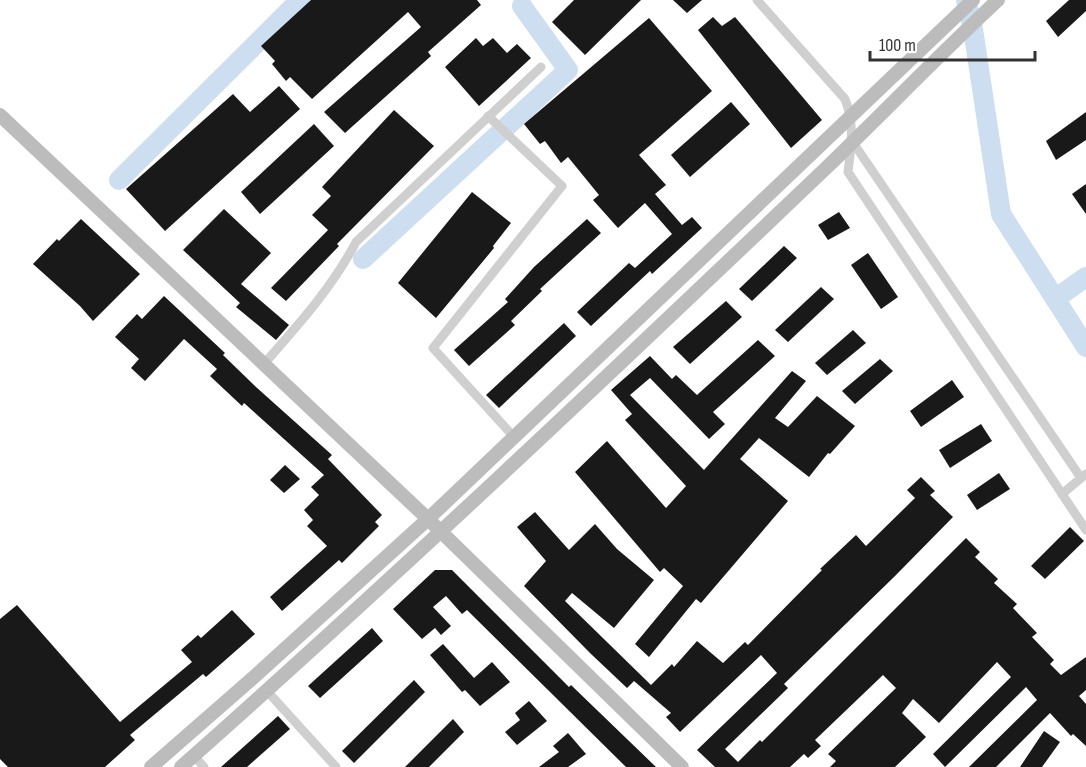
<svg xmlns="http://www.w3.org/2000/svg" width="1086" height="767" font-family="'Sofia Sans Condensed',sans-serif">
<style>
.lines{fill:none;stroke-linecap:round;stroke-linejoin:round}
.river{stroke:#ccdef0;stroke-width:20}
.building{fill:#191919}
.street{stroke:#cfcfcf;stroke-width:9}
.secondary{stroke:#bcbcbc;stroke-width:14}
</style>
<rect width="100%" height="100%" fill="#fff"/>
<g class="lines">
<g class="river">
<polyline points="966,0 973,29 1001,214 1086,347"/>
<polyline points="119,180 300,0"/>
<polyline points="363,259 568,70 522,6"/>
<polyline points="1055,299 1086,277"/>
</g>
</g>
<g class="building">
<polygon points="311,0 477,0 481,5 428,52 431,56 345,133 324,112 421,27 408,12 312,99 290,77 286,81 272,64 275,61 261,46"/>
<polygon points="574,0 641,0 585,55 552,22"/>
<polygon points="673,0 702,0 687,13"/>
<polygon points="1069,0 1086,0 1086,11 1058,37 1046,21"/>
<polygon points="713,17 722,26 735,17 822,120 791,148 698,30"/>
<polygon points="649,18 712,91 639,155 666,185 655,194 682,225 692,217 702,228 652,274 650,271 591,326 577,312 629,263 635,268 672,234 645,203 618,228 593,200 599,195 568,157 561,163 545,141 540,144 524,124"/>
<polygon points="476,38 483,46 493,38 507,53 517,44 531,58 479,106 445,67"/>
<polygon points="279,86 300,109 165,231 126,189 233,94 250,112"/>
<polygon points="731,102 750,124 690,177 671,155"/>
<polygon points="394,110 434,146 337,244 339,246 286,301 271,288 328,230 312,215 331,196 322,187"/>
<polygon points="1086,112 1086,140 1056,160 1046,141"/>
<polygon points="314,124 334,146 260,214 241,192"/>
<polygon points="1086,184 1086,214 1072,194"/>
<polygon points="472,192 511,223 493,246 494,248 436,318 398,283"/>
<polygon points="224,209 271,253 241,284 289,325 276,340 236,307 240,303 183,250"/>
<polygon points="839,212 850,228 828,240 818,225"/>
<polygon points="81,219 140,274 93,321 80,306 33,264 57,239 59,241"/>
<polygon points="587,219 601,233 540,289 542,291 511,321 515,325 469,366 454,350 508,302 505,299 534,267"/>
<polygon points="784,246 797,258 752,301 739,289"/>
<polygon points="868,253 898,297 881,309 851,265"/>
<polygon points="821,287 834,299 788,342 775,330"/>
<polygon points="164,296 225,353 223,355 256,387 332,455 328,459 382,515 375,522 379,526 342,563 339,560 282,611 270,597 327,546 307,526 313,520 304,510 319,495 311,487 324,475 244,403 242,406 210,376 217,369 184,339 145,381 131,368 139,359 115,337 137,314 142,319"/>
<polygon points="726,301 742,317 690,364 673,347"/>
<polygon points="564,323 576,336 499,408 486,395"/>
<polygon points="853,330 866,343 827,375 815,363"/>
<polygon points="758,340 775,356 713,412 725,424 709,439 650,378 630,395 704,470 792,371 806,381 775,418 788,427 817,396 855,426 830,454 828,453 809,477 759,438 740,459 788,501 701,603 696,599 649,657 635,644 683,586 664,568 660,572 575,472 607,441 666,508 686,486 625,420 632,414 611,390 650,356 672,379 676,375 697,395"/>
<polygon points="880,359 893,371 855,404 842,391"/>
<polygon points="952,380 964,397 921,427 910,411"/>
<polygon points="981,424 992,441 950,468 939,450"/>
<polygon points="285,465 300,479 284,493 270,480"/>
<polygon points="999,473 1010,489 977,510 967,495"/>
<polygon points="921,477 935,491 930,495 953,517 895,576 784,684 788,688 725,749 738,762 760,740 762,742 966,538 980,552 975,557 998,579 994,583 1017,604 1013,608 1037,633 1032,637 1054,660 1050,664 1061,675 1086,657 1086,690 1079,696 1086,704 1086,746 1073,734 1071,736 1050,713 996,767 969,767 1037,700 1026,687 945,767 933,754 1011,677 997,662 939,723 913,699 902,713 926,737 895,767 830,767 836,761 828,754 896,688 883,675 815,740 821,746 808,758 804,754 790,767 715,767 697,750 777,673 761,655 680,732 666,717 671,713 634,681 627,688 590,653 524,586 546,561 517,527 535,512 569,550 595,524 617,549 654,580 614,628 572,593 565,601 651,685 672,664 674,667 697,641 723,663 745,642 748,645 822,570 820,569 856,535 866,546 915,498 907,490"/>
<polygon points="1070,527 1084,541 1045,579 1031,566"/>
<polygon points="435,570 452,570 569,687 571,685 656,767 626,767 467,610 462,614 446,596 433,607 451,626 441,635 435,628 422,639 393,609"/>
<polygon points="17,605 120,722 192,662 181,650 198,635 201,638 232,610 255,634 206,677 203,674 130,735 135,740 105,767 8,767 0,759 0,619"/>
<polygon points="372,628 383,641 320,698 308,686"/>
<polygon points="443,644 474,678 492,662 510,682 480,706 465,690 462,692 430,655"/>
<polygon points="414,680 425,692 354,763 342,751"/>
<polygon points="529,701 547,721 517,745 505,732 520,720 515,713"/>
<polygon points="278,716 290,729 247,767 221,767"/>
<polygon points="453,719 464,732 429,767 405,767"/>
<polygon points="1044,731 1060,742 1042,767 1020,767"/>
<polygon points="568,733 586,754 568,767 539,767 559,752 553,746"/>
</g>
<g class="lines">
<g class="street">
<path d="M757,0l88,99c10,25 6,48 3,73l238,358"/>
<polyline points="488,116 562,186 433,348 514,437"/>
<polyline points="852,141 1081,478"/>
<path d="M263,365c34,-39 69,-77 93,-123l185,-175"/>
<polyline points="1062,494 1086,474"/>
<polyline points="267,691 336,767"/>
<polyline points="194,756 204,767"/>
</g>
<g class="secondary">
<polyline points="0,115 428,519 682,767"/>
<polyline points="151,767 254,677 428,519 973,0"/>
<path d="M181,767c219,-194 432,-396 644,-598 58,-56 114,-114 173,-169"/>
</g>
</g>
<path d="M870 51v9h165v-9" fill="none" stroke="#323232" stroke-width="3"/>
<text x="879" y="51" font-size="18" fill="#323232" stroke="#ffffff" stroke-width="4.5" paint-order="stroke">100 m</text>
</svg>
